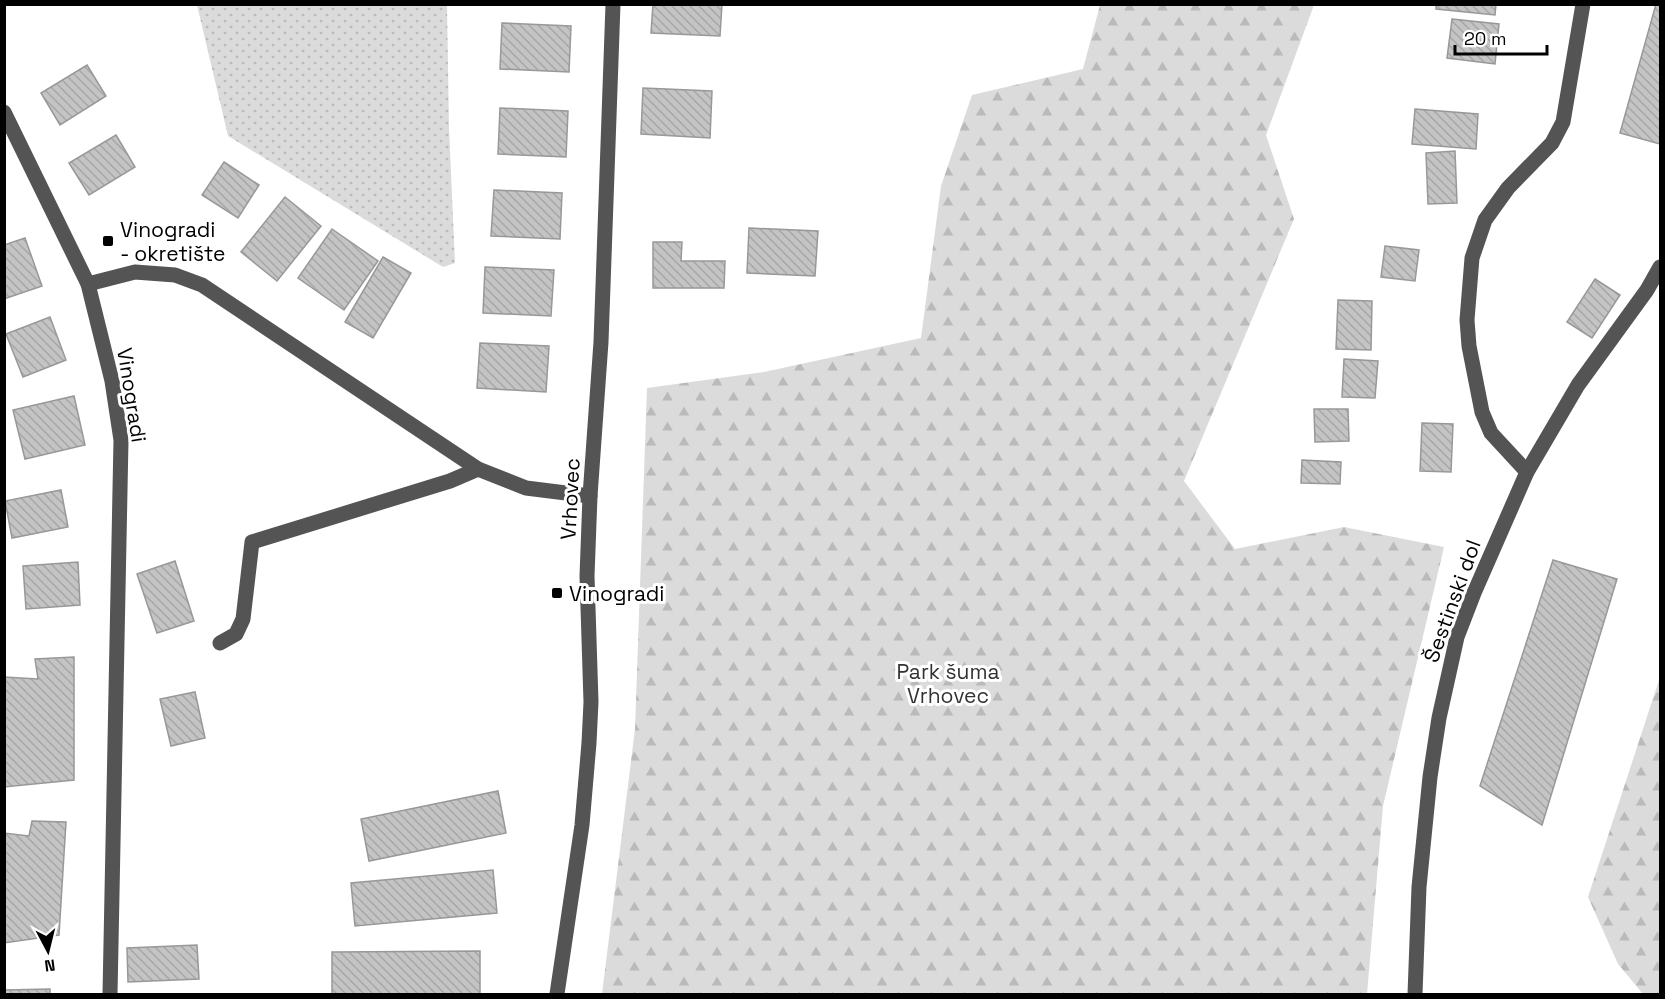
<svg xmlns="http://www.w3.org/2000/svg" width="1665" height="999" font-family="'Space Grotesk',sans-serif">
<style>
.forest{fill:url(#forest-firs)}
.park{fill:url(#park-dots)}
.building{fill:url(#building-back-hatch);stroke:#989898;stroke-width:1.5}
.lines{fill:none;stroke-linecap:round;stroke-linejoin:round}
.minor{stroke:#545454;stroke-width:15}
.poi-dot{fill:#000;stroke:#fff;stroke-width:2}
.labels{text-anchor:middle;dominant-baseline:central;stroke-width:6;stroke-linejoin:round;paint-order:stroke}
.poi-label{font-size:21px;fill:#000;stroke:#fff;text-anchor:start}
.street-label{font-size:21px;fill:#000;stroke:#fff}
.park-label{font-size:21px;fill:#323232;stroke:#fff}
</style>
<defs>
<pattern id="forest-firs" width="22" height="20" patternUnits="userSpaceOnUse" patternTransform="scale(1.5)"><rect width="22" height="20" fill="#dbdbdb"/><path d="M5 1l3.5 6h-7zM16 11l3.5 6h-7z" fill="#bababa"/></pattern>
<pattern id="park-dots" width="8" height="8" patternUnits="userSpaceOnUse" patternTransform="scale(1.5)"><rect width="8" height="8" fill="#dbdbdb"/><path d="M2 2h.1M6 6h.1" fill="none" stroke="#bababa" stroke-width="1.8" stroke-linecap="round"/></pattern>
<pattern id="building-back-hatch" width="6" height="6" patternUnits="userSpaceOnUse" patternTransform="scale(1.5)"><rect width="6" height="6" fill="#c4c4c4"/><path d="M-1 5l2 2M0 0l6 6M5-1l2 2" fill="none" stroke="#a7a7a7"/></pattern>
</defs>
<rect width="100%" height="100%" fill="#fff"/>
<g class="forest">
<polygon points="1100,5 1314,5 1266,135 1294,219 1184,481 1235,549 1344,527 1444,547 1383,806 1367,994 602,994 635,729 647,388 764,372 921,338 941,186 972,95 1083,69"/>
<polygon points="1660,677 1660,994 1643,994 1618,964 1588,897"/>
</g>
<polygon class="park" points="197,5 447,5 449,128 455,263 443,267 228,136"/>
<g class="building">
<polygon points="653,4 722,4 720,36 651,33"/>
<polygon points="1436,4 1496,4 1495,15 1436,9"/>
<polygon points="1656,4 1660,4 1660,144 1620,133"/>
<polygon points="1452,19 1499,24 1495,64 1447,58"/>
<polygon points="502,23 571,26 569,72 500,69"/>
<polygon points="87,65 106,96 60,125 41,93"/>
<polygon points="643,88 712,91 710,138 641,134"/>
<polygon points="500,108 568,111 566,157 498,154"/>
<polygon points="1415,109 1478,114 1476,149 1412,144"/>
<polygon points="116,135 135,167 89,195 69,163"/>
<polygon points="1455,151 1457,203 1428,204 1426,153"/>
<polygon points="224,162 259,185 238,218 202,195"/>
<polygon points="494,190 562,193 560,239 491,236"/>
<polygon points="285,197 321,226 277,281 241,252"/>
<polygon points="749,228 818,231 815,276 747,273"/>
<polygon points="332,229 378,261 344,310 298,278"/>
<polygon points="25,238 42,286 4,299 4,245"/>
<polygon points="653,242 682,242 681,261 725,261 724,288 653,288"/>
<polygon points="1385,246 1419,250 1415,281 1381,277"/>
<polygon points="383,257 411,273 373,338 345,322"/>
<polygon points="485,267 554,270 551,316 483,313"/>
<polygon points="1595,279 1620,295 1592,338 1567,322"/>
<polygon points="1338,300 1372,301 1371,350 1336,349"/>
<polygon points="50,317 66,360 23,377 6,334"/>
<polygon points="480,343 549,346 546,392 477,388"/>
<polygon points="1344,359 1378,361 1375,398 1342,397"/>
<polygon points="74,396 85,445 25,459 13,410"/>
<polygon points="1314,409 1348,409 1349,441 1315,442"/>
<polygon points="1422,423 1453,424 1451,472 1420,471"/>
<polygon points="1302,460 1341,462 1340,484 1301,483"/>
<polygon points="61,490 68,527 12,538 5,501"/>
<polygon points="1553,560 1617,579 1542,825 1480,786"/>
<polygon points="175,561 194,621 157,633 137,574"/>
<polygon points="78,562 80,605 26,609 23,566"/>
<polygon points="74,657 74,780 4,787 4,677 38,679 35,659"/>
<polygon points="195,692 205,738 171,746 160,699"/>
<polygon points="498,791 506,833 369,861 361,819"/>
<polygon points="32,821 66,822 59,935 4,943 4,833 29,836"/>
<polygon points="493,870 497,913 355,926 351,883"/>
<polygon points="197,945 199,979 128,982 127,948"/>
<polygon points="480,951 480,994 332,994 332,952"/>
<polygon points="50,989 50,994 4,994 4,990"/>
</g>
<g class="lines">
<g class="minor">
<polyline points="4,112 88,284 112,381 121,440 110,994"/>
<polyline points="88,284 135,272 175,275 202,285 478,469 526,488 590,496"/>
<polyline points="1527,472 1491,433 1482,412 1469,346 1467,320 1472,258 1485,220 1508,188 1552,143 1563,122 1583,4"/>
<polyline points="220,643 236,634 243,619 252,542 450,481 478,469"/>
<polyline points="557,994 582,825 589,743 591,702 587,576 590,496 601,342 613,4"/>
<polyline points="1415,994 1419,887 1430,777 1439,718 1457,637 1474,593 1527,472 1578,385 1647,290 1660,267"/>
</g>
</g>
<g class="poi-dot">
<rect x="102" y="235" width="12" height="12" rx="3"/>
<rect x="551" y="587" width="12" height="12" rx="3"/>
</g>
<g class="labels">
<g class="poi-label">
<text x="120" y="229">Vinogradi<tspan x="120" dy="24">- okretište</tspan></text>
<text x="569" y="593">Vinogradi</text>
</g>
<g class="street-label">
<text transform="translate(132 395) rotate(81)">Vinogradi</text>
<text transform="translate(570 499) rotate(-87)">Vrhovec</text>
<text transform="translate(1452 601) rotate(-70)">Šestinski dol</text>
</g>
<g class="park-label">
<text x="948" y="671">Park šuma<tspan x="948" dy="24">Vrhovec</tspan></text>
</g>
</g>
<rect width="1665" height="999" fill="none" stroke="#000000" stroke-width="12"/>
<g transform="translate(48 951) rotate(173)" stroke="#ffffff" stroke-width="4.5" paint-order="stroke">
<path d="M0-4.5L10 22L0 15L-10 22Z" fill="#000000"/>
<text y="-9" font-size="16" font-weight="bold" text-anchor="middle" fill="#000000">N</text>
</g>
<path d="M1455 45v9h92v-9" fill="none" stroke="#000000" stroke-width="3"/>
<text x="1464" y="45" font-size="18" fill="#000000" stroke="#ffffff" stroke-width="4.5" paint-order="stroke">20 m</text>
</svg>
